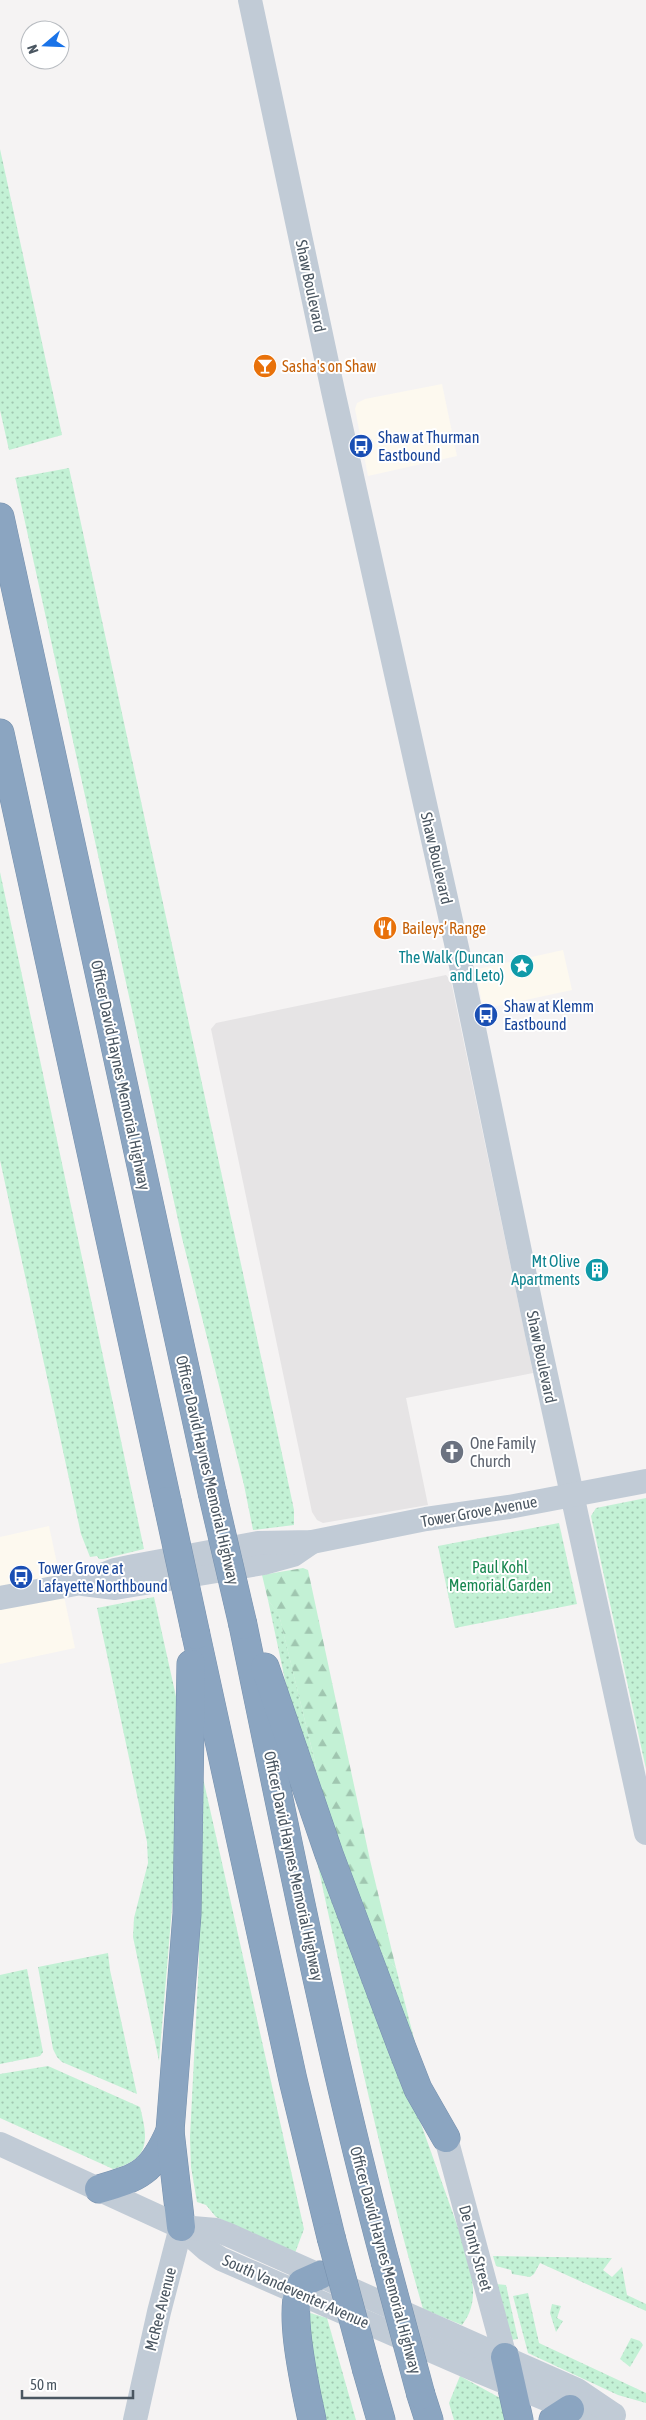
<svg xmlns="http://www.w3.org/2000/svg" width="646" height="2420" font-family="'Asap Condensed',sans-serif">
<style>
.commercial{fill:#fdf9ef}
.education{fill:#e6e4e5}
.green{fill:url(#green-dots)}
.forest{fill:url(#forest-firs)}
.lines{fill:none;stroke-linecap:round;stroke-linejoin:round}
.highway-casing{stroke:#7690ad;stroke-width:29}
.secondary{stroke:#c1cbd6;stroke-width:24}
.highway{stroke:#8ba5c1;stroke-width:28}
.highway-bridge-casing{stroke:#7690ad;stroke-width:29;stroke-linecap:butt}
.highway-bridge{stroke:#8ba5c1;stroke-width:28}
.labels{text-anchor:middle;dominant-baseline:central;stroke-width:4;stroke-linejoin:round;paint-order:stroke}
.street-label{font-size:16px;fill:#4a5661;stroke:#fff}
.food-label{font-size:16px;fill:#c56008;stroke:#fff;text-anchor:start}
.transit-label{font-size:16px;fill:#164399;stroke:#fff;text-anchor:start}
.culture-label{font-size:16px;fill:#0d838f;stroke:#fff;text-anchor:end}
.worship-label{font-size:16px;fill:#5b616d;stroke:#fff;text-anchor:start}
.park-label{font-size:16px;fill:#17864f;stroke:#fff}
</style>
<defs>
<pattern id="green-dots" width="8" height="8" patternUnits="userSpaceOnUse" patternTransform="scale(1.25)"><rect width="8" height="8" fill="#c3f1d5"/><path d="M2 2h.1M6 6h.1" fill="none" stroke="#a0c6b0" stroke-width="1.8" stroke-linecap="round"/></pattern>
<pattern id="forest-firs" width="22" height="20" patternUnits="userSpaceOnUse" patternTransform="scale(1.25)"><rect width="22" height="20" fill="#c3f1d5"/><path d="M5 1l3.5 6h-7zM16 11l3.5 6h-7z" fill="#a0c6b0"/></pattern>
</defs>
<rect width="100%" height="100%" fill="#f5f3f3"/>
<g class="commercial">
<polygon points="442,384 457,456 368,476 355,409 357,403 365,399"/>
<polygon points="563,950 572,990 483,1009 477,976 478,969"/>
<polygon points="49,1526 75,1648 0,1664 0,1537"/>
</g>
<polygon class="education" points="446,975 451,981 533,1373 406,1398 428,1505 323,1523 317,1520 312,1512 211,1029 216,1023"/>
<g class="green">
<polygon points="0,149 62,435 9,450 0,410"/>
<polygon points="69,468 290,1491 294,1510 294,1525 253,1530 244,1485 182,1238 16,481 15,478"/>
<polygon points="0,872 144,1549 103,1559 99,1559 97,1556 90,1557 81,1534 0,1160"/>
<polygon points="646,1498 646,1769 591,1516 596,1508"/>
<polygon points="559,1523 577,1604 455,1628 438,1546"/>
<polygon points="154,1597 177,1701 174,1884 159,2061 133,1937 134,1918 148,1863 147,1842 97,1608"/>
<polygon points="268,1600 279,1614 315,1762 321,1807 295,1727"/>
<polygon points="198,1778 203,1778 304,2229 295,2253 216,2217 206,2205 197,2202 191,2167 190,2137 199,1960"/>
<path d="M313,1843l63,155 90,252c6,27 14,52 -4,75l-39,-16c-44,-153 -76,-310 -110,-466z"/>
<polygon points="374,1944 396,1968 421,2066"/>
<polygon points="108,1953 110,1970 137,2094 62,2062 57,2057 53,2049 38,1967"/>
<polygon points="27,1969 43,2052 40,2056 0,2064 0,1975"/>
<path d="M48,2066l92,41c8,32 11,52 -27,62l-113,-51v-44z"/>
<polygon points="493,2256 612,2258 603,2270 612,2277 622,2267 627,2295 646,2304 646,2311 540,2263 534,2274 530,2277 512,2274 511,2270 496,2266"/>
<polygon points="496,2284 506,2285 518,2339 511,2340"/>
<polygon points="528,2293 539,2343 646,2393 646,2403 618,2395 528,2353 513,2296"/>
<polygon points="552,2304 561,2306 557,2318 563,2321 556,2332 550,2313"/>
<polygon points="310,2313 327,2318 356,2420 320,2420 308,2321"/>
<polygon points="631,2338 640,2341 643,2345 630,2367 620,2359"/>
<polygon points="460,2376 502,2399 507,2420 454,2420 449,2403"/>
</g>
<polygon class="forest" points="303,1568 308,1570 370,1860 396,1968 374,1944 321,1807 315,1762 279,1615 268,1600 262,1575"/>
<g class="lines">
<g class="highway-casing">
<g id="highway">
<polyline points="0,517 212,1492"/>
<polyline points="0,733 167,1501"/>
<path d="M243,1625c44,213 86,426 142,636"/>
<polyline points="196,1635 293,2080 331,2237"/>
<polyline points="265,1667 329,1854 402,2048 418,2089 446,2138"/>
<path d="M99,2189c42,-12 53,-17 71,-58"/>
<polyline points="181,2227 170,2131 187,1914 191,1664"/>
<polyline points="505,2357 519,2420"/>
<polyline points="367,2371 381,2420"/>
<polyline points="421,2395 429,2420"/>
<path d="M312,2420c-6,-29 -26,-114 -10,-137l18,-8"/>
<polyline points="553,2420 570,2409"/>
</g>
</g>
<g class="secondary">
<polyline points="250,0 333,391 460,961 537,1334 646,1833"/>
<polyline points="83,1584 115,1588 264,1563 293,1555 312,1542"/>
<polyline points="0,1598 81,1583 115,1570 134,1566 258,1543 312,1542 426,1519 509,1507 646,1481"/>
<polyline points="446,2138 505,2357"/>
<polyline points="0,2144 181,2227 207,2250 221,2259 478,2371 570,2409 614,2415"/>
<polyline points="181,2227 216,2230 229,2235 577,2390 611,2413"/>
<polyline points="135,2420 159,2312 181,2227"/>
</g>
<use href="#highway" class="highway"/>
<g class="highway-bridge-casing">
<g id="highway-bridge">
<polyline points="212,1492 243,1625"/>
<polyline points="167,1501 196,1635"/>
<polyline points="331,2237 367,2371"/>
<polyline points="385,2261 421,2395"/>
</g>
</g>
<use href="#highway-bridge" class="highway-bridge"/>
</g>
<defs>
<g id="bar-disc" transform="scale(1.25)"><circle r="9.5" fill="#e8710a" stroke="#fff"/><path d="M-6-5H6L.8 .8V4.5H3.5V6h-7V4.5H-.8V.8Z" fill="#fff"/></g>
<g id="bus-disc" transform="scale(1.25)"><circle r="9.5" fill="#1a4fb4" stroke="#fff"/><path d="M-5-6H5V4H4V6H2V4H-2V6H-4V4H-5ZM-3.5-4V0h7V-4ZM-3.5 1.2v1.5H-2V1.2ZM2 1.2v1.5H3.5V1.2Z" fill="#fff"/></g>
<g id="restaurant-disc" transform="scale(1.25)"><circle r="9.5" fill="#e8710a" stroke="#fff"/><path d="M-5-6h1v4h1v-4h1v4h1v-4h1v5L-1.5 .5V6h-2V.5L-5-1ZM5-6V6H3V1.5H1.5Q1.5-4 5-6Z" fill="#fff"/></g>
<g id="sight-disc" transform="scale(1.25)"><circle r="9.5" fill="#0f9aa8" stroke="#fff"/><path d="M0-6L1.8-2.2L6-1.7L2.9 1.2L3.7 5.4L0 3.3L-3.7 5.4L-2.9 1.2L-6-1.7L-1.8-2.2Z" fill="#fff"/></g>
<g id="building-disc" transform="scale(1.25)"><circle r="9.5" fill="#0f9aa8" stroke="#fff"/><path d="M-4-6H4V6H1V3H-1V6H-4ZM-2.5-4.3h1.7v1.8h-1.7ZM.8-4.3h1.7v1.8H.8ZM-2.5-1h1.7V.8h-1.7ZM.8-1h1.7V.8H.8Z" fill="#fff"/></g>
<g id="church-disc" transform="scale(1.25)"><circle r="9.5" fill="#6b7280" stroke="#fff"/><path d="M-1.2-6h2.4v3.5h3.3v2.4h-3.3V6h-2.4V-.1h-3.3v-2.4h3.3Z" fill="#fff"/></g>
</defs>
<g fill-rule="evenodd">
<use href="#bar-disc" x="265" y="366"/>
<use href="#bus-disc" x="361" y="446"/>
<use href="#restaurant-disc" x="385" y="928"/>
<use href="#sight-disc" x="522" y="966"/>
<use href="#bus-disc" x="486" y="1015"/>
<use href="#building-disc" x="597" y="1270"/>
<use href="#church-disc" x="452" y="1452"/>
<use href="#bus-disc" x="21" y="1577"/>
</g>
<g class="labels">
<g class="street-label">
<text transform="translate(311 286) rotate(78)">Shaw Boulevard</text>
<text transform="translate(437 858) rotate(77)">Shaw Boulevard</text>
<text transform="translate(121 1075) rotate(78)">Officer David Haynes Memorial Highway</text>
<text transform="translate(542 1357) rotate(78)">Shaw Boulevard</text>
<text transform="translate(208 1470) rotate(77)">Officer David Haynes Memorial Highway</text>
<text transform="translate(479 1511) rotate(-10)">Tower Grove Avenue</text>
<text transform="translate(294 1866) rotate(78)">Officer David Haynes Memorial Highway</text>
<text transform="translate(476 2248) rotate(75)">De Tonty Street</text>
<text transform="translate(386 2260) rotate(75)">Officer David Haynes Memorial Highway</text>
<text transform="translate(296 2291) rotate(24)">South Vandeventer Avenue</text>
<text transform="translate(160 2309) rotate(-76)">McRee Avenue</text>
</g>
<g class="food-label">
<text x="282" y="366">Sasha's on Shaw</text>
<text x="402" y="928">Baileys’ Range</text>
</g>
<g class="transit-label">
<text x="378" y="437">Shaw at Thurman<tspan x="378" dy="18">Eastbound</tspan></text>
<text x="504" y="1006">Shaw at Klemm<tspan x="504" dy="18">Eastbound</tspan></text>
<text x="38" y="1568">Tower Grove at<tspan x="38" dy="18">Lafayette Northbound</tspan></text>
</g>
<g class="culture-label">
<text x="504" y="957">The Walk (Duncan<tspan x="504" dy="18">and Leto)</tspan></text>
<text x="580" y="1261">Mt Olive<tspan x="580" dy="18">Apartments</tspan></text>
</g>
<g class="worship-label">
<text x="470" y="1443">One Family<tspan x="470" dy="18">Church</tspan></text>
</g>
<g class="park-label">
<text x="500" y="1567">Paul Kohl<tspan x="500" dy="18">Memorial Garden</tspan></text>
</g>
</g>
<g transform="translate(45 45) rotate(251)"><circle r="24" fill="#ffffff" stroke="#b7bbc0"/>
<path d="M0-4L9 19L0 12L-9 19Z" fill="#1a73e8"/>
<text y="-8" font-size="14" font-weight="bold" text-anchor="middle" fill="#4a5661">N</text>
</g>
<path d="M22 2390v8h111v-8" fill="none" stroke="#4a5661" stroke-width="2.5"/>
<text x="30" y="2390" font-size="15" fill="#4a5661" stroke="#ffffff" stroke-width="4" paint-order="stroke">50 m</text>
</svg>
